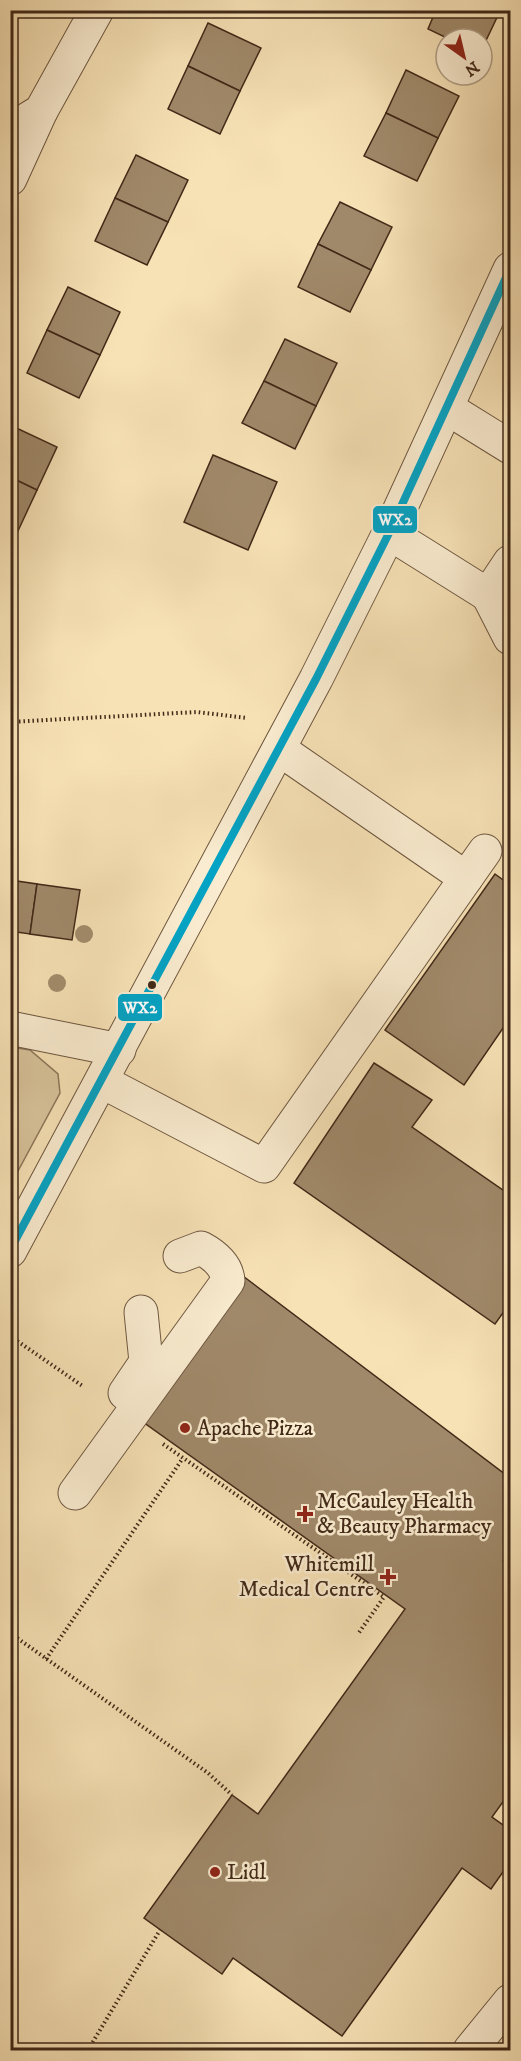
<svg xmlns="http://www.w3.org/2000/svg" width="521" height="2061" font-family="'IM FELL DW Pica',serif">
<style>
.green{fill:#d8c39b;stroke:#8c765a;stroke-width:1.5}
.building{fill:#a0896a;stroke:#412918;stroke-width:1.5}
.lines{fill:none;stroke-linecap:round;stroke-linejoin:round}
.minor-casing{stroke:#6e5740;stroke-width:35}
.path{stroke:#412918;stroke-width:4;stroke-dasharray:1.5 3;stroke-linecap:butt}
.minor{stroke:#faecd0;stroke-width:33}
.bus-1-casing{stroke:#faecd0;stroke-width:12}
.bus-1{stroke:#03a3c5;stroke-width:8}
.tree{fill:#a38d6d}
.bus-dot{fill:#412918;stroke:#faecd0;stroke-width:2}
.poi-dot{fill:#8f2418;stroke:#faecd0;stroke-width:2}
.labels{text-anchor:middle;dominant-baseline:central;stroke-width:5;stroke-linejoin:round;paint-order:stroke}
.poi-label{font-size:22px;fill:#412918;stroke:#faecd0;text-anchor:start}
.line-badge{stroke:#faecd0;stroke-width:2}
.badge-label{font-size:16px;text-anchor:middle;font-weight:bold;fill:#fff}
</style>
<rect width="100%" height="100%" fill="#f7e2b6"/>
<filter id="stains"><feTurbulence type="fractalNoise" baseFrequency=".00333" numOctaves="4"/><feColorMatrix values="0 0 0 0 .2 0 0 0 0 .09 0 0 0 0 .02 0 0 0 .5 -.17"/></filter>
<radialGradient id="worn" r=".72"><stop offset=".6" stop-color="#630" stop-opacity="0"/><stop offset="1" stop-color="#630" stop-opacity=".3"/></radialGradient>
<polygon class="green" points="11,1047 30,1050 58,1074 60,1093 11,1184"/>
<g class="building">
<polygon points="436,10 500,10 500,11 482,49 482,39 449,39 428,29"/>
<polygon points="208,23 261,48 240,91 188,66"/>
<polygon points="188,66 240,91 220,134 168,109"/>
<polygon points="406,70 459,96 438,138 386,113"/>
<polygon points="386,113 438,138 417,181 364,156"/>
<polygon points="136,155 188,180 168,222 115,198"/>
<polygon points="115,198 168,222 147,265 95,241"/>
<polygon points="340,202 392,227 371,270 318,244"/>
<polygon points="318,244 371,270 350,312 298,287"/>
<polygon points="68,287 120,312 100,355 47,330"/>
<polygon points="47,330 100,355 79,398 27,373"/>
<polygon points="285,339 337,363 316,406 264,381"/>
<polygon points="264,381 316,406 295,449 242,423"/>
<polygon points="10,425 57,447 37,490 10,477"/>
<polygon points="213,455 277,482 248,550 184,522"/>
<polygon points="10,477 37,490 17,533 10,530"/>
<polygon points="495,874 510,885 510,1018 464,1085 385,1030"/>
<polygon points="10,880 37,884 30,934 10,931"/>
<polygon points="37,884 80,890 72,940 30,934"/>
<polygon points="374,1063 432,1100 412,1127 510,1195 510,1303 495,1324 294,1183"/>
<polygon points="239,1273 510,1478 510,1549 503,1561 510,1567 510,1792 492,1817 510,1830 510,1862 491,1889 462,1868 342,2036 233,1958 222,1974 144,1918 232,1795 258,1814 405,1609 136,1417"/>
</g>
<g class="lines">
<g class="minor-casing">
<g id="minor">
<polyline points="10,130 41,111 97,10"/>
<polyline points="10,179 41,111"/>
<polyline points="447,408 510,447"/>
<polyline points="389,533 488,595"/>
<polyline points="510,562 488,595 510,638"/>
<polyline points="279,749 466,878"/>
<polyline points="10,1028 119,1050"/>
<polyline points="103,1082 264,1166 485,851"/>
<polyline points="10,1251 316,679 389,533 510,269"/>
<polyline points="125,1393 146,1362 141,1312"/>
<path d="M75,1493l153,-212c-1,-15 -14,-26 -27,-33l-21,8"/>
<polyline points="470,2050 510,2001"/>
</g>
</g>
<g class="path">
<polyline points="10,722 197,712 247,718"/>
<polyline points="10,1336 84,1387"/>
<polyline points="163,1444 384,1597 358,1634"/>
<polyline points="10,1633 208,1773 232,1795"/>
<polyline points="46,1659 183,1458"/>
<polyline points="88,2050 160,1930"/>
</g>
<use href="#minor" class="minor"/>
<g class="bus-1-casing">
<polyline id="bus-1" points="10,1250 316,679 389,533 510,269"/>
</g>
<use href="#bus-1" class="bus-1"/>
</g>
<g class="tree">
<circle cx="84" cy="934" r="9"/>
<circle cx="57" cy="983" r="9"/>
</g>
<circle class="bus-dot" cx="152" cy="985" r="5"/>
<g class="poi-dot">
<circle cx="185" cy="1428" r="6"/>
<path d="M302 1505h6v6h6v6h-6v6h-6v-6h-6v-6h6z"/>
<path d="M385 1568h6v6h6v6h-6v6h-6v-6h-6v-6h6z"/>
<circle cx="215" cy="1872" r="6"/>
</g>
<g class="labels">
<g class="poi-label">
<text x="197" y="1428">Apache Pizza</text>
<text x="317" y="1501">McCauley Health<tspan x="317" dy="25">&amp; Beauty Pharmacy</tspan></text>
<text x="374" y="1564" text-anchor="end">Whitemill<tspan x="374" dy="25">Medical Centre</tspan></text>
<text x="227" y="1872">Lidl</text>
</g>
</g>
<g class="line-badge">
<rect x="372" y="505" width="46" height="29" rx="6" fill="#03a3c5"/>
<rect x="117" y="993" width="46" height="29" rx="6" fill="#03a3c5"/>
</g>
<g class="badge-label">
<text x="395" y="525">WX2</text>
<text x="140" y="1013">WX2</text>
</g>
<rect width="521" height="2061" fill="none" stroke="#f7e2b6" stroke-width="36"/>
<rect x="12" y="12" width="497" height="2037" fill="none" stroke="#412918" stroke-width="3"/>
<rect x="18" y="18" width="485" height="2025" fill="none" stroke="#412918" stroke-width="1.5"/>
<g transform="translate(464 57) rotate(146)"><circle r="28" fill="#faecd0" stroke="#b09e86" stroke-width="1.5"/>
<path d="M0-4.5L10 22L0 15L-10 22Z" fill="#8f2418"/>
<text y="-9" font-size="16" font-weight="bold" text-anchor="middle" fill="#412918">N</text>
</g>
<rect width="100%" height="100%" filter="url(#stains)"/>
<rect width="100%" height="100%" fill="url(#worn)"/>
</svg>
